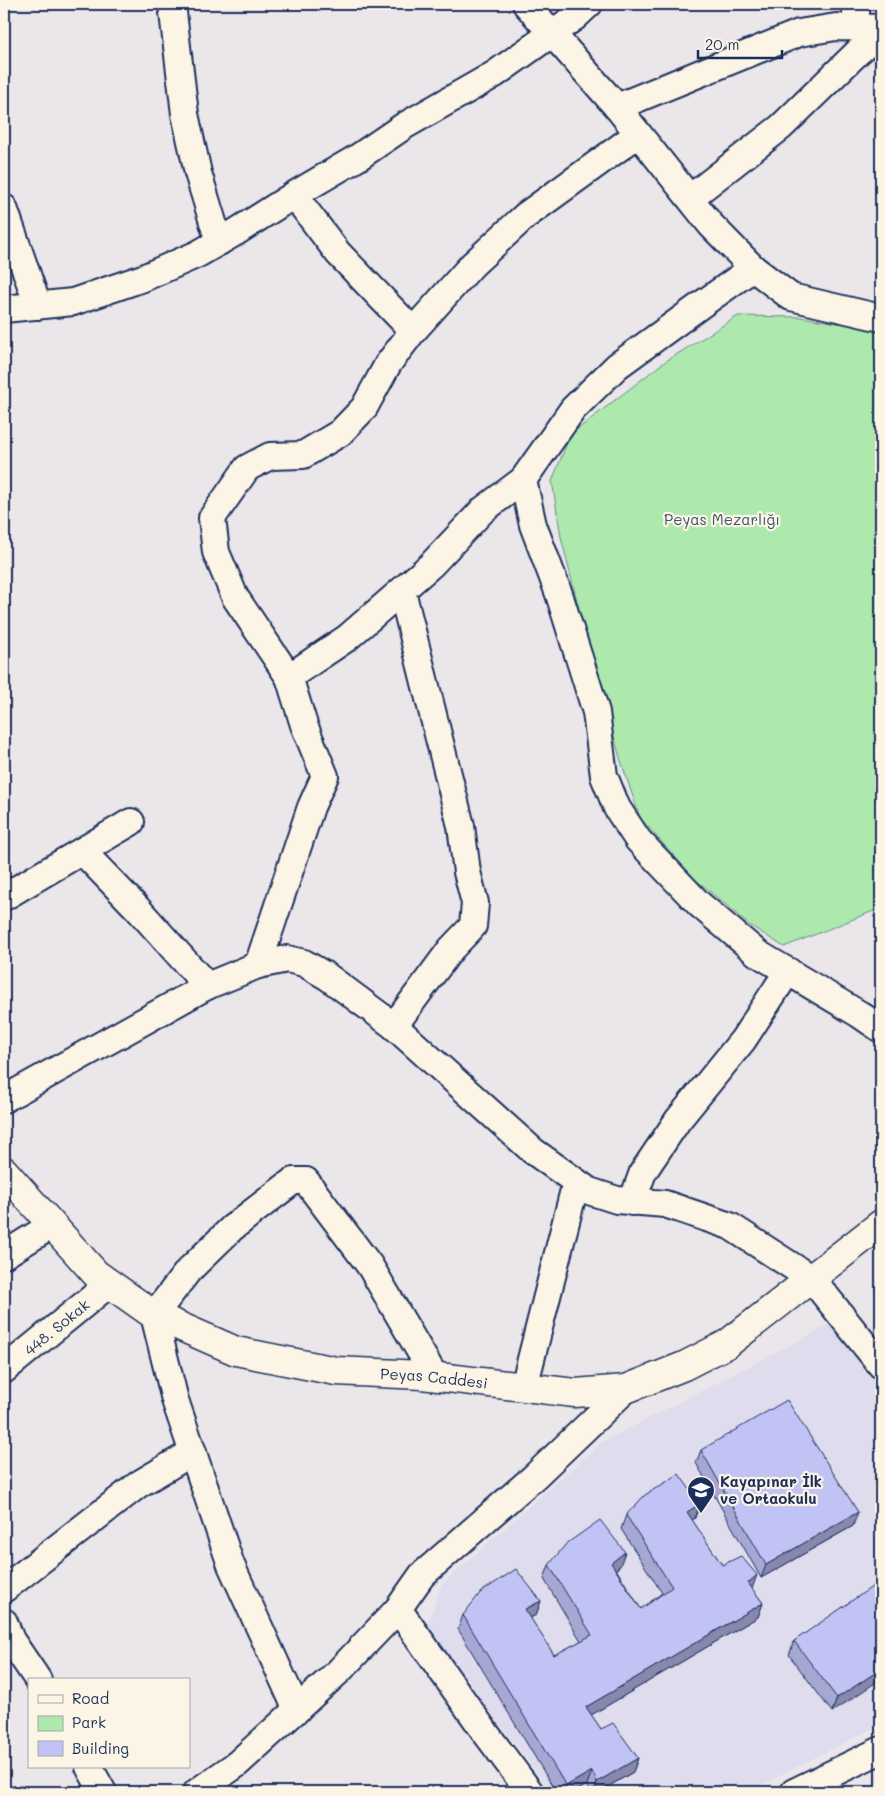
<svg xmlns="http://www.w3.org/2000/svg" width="885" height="1796" font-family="Mali,sans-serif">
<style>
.built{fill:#dedced}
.green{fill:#ade8ad;stroke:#648c86}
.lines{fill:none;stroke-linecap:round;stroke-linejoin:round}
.minor-casing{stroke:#1b2f5e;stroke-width:30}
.tertiary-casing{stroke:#1b2f5e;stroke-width:31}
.minor{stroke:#fcf5e5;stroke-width:26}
.tertiary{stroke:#fcf5e5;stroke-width:28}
.wall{fill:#a6a8d3;stroke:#1b2f5e}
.shaded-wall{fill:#8788ac;stroke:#1b2f5e}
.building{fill:#c1c3f5;stroke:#1b2f5e}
.labels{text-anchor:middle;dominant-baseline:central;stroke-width:4.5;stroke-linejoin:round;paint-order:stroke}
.park-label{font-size:15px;fill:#38546e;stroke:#fcf5e5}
.street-label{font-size:15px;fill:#1b2f5e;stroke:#fcf5e5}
.poi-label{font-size:15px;font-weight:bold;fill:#1b2f5e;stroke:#fcf5e5;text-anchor:start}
</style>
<rect width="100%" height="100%" fill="#eae6ea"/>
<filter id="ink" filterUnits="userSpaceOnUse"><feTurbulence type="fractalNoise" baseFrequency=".02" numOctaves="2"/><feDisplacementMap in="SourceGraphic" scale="10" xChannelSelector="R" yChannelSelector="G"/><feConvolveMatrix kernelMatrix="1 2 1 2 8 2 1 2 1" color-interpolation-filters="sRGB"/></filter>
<g filter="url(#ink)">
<polygon class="built" points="835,1322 881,1391 881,1724 747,1792 551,1792 427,1627 441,1585 601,1443"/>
<polygon class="green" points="738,316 801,317 881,330 881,908 784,947 748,924 694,878 640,818 620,758 580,613 561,537 552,481 570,435 663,363"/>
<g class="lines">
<g class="minor-casing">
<g id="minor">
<polyline points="172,4 185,114 198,173 219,242"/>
<polyline points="526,4 617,107 711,225 753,268 791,297 881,318"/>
<polyline points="856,4 856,27"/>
<polyline points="617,107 799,33 836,27 881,28"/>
<polyline points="294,195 338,253 413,331"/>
<polyline points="690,198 781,127 858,52 881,32"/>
<polyline points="4,208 38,306"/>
<polyline points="753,268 705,302 617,366 573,409 523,480 533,525 559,594 596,712 604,776 617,808 638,840 699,904 757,953 859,1014 881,1029"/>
<polyline points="4,309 73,302 143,278 198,254 236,232 294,195 357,158 404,126 495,74 575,17 589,4"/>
<polyline points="289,677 235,597 216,552 212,518 247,468 270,456 303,455 340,433 364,408 388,364 413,331 472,265 525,216 638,134"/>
<polyline points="82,851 138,909 207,986"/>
<polyline points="4,897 131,822"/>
<polyline points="258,965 311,807 325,776 304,725 289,677 347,638 431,565 483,510 523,480"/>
<polyline points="394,1026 451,949 473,926 475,903 467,872 461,826 402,591"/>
<polyline points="4,1099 207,986 258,965 287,959 304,963 328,977 394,1026 533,1151 589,1191 617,1200 665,1204 730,1226 812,1279 881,1365"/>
<polyline points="632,1202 643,1172 678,1120 743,1040 788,971"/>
<polyline points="4,1255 52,1225"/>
<path id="s1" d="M4,1370l105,-86"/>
<polyline points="524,1387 576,1182"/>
<polyline points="4,1589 139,1484 193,1452"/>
<polyline points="398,1609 488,1736 530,1792"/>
<polyline points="4,1622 11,1640 38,1680"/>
<polyline points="297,1710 231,1565 175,1400 154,1315 188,1271 232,1228 293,1181 306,1181 370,1266 435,1377"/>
<polyline points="89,1767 103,1792"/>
<polyline points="197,1792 237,1764 339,1671 398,1609 422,1575 534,1477 626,1389"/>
<polyline points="794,1792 881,1750"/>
</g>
</g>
<g class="tertiary-casing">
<g id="tertiary">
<path id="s2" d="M4,1171l92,103 58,41 82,36 100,20 86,4 153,18 51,-4 58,-23 43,-22 154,-120"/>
</g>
</g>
<use href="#minor" class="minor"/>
<use href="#tertiary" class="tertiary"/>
</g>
<g class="wall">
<polygon points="701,1450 853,1526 761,1578 696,1463"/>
<polygon points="626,1515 695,1518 692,1520 722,1565 752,1589 763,1603 758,1617 591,1715 601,1729 638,1758 633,1772 599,1792 590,1792 587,1785 574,1792 556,1792 458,1629 463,1615 541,1601 536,1615 530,1618 554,1655 581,1641 544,1579 549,1565 620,1566 616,1569 641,1609 662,1593 621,1529"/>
<polygon points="881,1592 832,1712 789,1655 794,1641"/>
</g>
<g class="shaded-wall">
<polygon points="700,1504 695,1518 682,1526 687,1512"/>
<polygon points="858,1512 853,1526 761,1578 766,1565"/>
<polygon points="625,1552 620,1566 606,1577 611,1563"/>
<polygon points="757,1575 752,1589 748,1583"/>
<polygon points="541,1601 536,1615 520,1623 525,1609"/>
<polygon points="763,1603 758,1617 581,1721 586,1707"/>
<polygon points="881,1669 881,1679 832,1712 837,1698"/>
<polygon points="638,1758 633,1772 599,1792 594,1792 597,1782"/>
<polygon points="592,1771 587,1785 574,1792 564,1792 566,1786"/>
</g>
<g class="building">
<polygon points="787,1400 858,1512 766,1565 701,1450"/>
<polygon points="679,1474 700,1504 687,1512 722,1565 741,1556 757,1575 748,1583 763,1603 586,1707 601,1729 613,1723 638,1758 597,1782 592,1771 566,1786 463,1615 481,1592 516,1569 541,1601 525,1609 554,1655 592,1635 549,1565 566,1544 600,1520 625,1552 611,1563 641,1609 672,1587 626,1515 645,1495"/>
<polygon points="876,1584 881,1592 881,1669 837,1698 794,1641"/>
</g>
</g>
<defs>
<g id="school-pin" transform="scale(1.4375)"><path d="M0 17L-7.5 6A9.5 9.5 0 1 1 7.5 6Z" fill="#1b2f5e" stroke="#fcf5e5"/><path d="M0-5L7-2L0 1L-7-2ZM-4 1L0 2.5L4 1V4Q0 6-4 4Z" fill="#fff"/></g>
</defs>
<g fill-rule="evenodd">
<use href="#school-pin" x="701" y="1490"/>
</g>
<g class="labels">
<g class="park-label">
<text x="722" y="519">Peyas Mezarlığı</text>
</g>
<g class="street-label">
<text stroke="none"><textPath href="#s1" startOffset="68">448. Sokak</textPath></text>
<text stroke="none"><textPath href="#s2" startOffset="499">Peyas Caddesi</textPath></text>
</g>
<g class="poi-label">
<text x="720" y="1481">Kayapınar İlk<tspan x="720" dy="17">ve Ortaokulu</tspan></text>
</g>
</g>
<rect width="885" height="1796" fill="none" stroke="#fcf5e5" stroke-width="20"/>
<rect x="10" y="10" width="865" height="1776" fill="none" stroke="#1b2f5e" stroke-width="2" filter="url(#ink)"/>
<rect x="28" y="1678" width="162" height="90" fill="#fcf5e5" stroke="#a2a6af"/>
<rect x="38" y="1695" width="25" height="8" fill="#fcf5e5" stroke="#a2a6af"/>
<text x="72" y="1704" font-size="15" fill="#1b2f5e">Road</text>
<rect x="38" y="1716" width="25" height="15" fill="#ade8ad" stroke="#a2a6af"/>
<text x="72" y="1728" font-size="15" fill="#1b2f5e">Park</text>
<rect x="38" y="1741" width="25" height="15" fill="#c1c3f5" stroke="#a2a6af"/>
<text x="72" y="1754" font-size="15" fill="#1b2f5e">Building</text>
<path d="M698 50v8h84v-8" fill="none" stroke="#1b2f5e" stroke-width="2.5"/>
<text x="705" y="50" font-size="15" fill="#1b2f5e" stroke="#fcf5e5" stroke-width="4" paint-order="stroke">20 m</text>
</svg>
